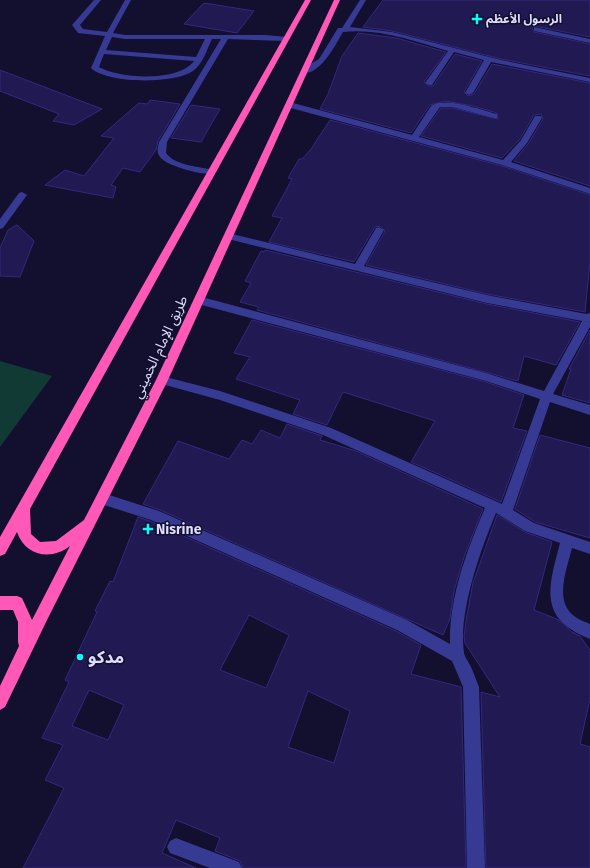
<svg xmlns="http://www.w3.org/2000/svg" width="590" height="868" font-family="'Fira Sans','Noto Sans Arabic',sans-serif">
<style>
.green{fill:#123a35}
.building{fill:#201952;stroke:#332980;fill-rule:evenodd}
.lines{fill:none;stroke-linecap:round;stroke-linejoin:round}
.minor{fill:#363a93;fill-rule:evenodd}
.highway{fill:#ff58b6;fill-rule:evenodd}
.poi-dot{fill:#09faff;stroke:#120f2f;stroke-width:1.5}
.labels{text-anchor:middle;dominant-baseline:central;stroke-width:3;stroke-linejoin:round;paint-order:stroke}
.far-poi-label{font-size:12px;font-weight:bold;fill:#dfddff;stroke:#120f2f;text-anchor:start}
.street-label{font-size:14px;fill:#dfddff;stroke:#120f2f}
.poi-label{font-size:14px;font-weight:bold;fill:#dfddff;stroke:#120f2f;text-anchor:start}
.near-poi-label{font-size:17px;font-weight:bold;fill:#dfddff;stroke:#120f2f;text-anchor:start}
</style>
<rect width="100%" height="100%" fill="#120f2f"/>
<polygon class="green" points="0,361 52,376 0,447"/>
<g class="building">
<polygon points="383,0 590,0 590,37 534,26 532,27 534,32 590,44 590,76 501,59 392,31 363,27"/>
<polygon points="204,3 254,11 237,33 184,24"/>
<polygon points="358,33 396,38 446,52 424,82 429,86 433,86 455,54 482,61 464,92 468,96 474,94 492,64 590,83 590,186 514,161 528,144 543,119 541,114 534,115 520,139 502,158 421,136 441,108 452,108 498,119 497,113 473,106 445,101 430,105 411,133 320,109 328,94 342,56"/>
<polygon points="0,70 102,109 74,125 53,121 59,114 0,91"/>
<polygon points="150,100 180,104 158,141 156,150 140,172 123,168 111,185 116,187 113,198 45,185 65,170 84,176 114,138 101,136 139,103 148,104"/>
<polygon points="191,105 220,109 201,142 171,138"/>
<polygon points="330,120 502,166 590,195 590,262 585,312 487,294 366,265 385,231 380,226 375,227 354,262 269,242 282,218 272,216 292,179 288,178 299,159 302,159 311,149"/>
<polygon points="17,225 34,241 20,277 0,276 0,248 8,230"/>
<polygon points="265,250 487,304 580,322 556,365 524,356 518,381 257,310 259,307 240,302 251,283 245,281 261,251 264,252"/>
<polygon points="252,320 486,382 524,395 513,428 527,431 501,502 411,462 435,421 343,392 327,425 293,414 300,400 236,379 250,357 234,353"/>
<polygon points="590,330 590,403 562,395 571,369 569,369"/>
<polygon points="287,424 322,436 320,440 356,451 483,509 464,557 454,591 450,619 443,635 160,510 143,504 178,441 229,459 242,440 252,444 261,430 280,438"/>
<polygon points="540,435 590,448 590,538 535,522 515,509"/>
<polygon points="497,515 525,532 552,542 534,610 559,620 572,632 580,636 590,650 590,699 580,744 590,747 590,868 486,868 481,692 500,697 465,643 464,637 466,620 473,583"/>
<path d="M138,517l12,4 246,110 25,14 -10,29 50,13 5,181h-223l-3,-7 -25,-10 5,-13 -44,-18 -14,33 34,15h-173l41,-80 -19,-8 18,-35 -21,-7 27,-56 -4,-2 32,-68 -2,-1 15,-30 3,1zM249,615l40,20 -23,53 -46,-18zM89,690l35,15 -16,35 -36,-14zM308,691l42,20 -16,52 -46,-16z"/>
</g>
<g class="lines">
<g class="minor">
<path d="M94,0h7l-21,25 3,4 24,3 18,-32h6l-18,33 12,2h140l23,2 1,2 -4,2 -57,-2 -61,103 -1,11c9,13 35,14 49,17v4c-10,2 -49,-8 -55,-17 -4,-5 -2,-10 -1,-15l62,-103h-9c-5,10 -9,25 -19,32 -18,13 -86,13 -102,-3l14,-32 -27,-3 -6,-8zM112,37l13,2h80l-9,18 -90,-7zM104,54l90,7c-15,21 -74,18 -95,6z"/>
<path d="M360,0h6l-16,27 42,5 109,28 89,18v4l-99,-20 -18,31 -4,2 -4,-2 19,-33 -30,-8 -22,33h-3l-4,-2 23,-32c-33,-10 -70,-23 -105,-19 -7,12 -23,44 -41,41v-4l17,-10 19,-31h4z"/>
<polygon points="534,27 590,39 590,43 534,31"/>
<path d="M287,103h6l119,32 19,-29c14,-10 50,4 66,8v4h-3l-42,-11h-12l-21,30 84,23 18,-20 14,-24h6l1,2 -15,25 -16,19 79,26v6l-88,-29 -215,-58z"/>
<polygon points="22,192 27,195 3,228 0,229 0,219 19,193"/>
<path d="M379,227l5,3 -20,36 123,29 99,19 4,-1v14l-37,67 37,11v10l-40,-13 -37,108 21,13 56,19v12l-18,-6c-4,17 -16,47 -3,63 5,7 14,10 21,13v15c-52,-21 -42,-50 -30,-96l-35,-12 -29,-18c-16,38 -38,100 -32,140 1,5 5,9 7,14 3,6 5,13 8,20l6,181h-18l-4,-181 -11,-26 -55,-31 -246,-110 -53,-17 -1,-4 1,-4 5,-2 56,18 248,109 43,24c-1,-47 17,-94 35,-136l-162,-73 -103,-35 -62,-17 -2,-3 2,-3 4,-1 58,15 111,37 171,76 38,-105 -54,-18 -288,-77 -5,-4 5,-4 288,77 58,18 38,-70 -95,-18 -259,-64 -5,-3 5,-3 127,31 21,-36z"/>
<polygon points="176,838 239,862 242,868 210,868 170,853 167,847 170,841"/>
</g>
<path class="highway" d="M305,0h6l-281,509 1,25 9,8 16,-1 28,-21 72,-140 178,-380h6l-172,380 -120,238 -43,89 -5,3v-24l19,-40 -1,-4v-20l-5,-12h-13v-14h17l5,2 10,22 38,-74c-19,15 -45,10 -53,-14l-12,22 -5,2v-19z"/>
</g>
<g class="poi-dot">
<path d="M475 13h4v4h4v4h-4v4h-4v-4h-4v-4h4z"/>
<path d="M146 523h4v4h4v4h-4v4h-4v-4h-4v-4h4z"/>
<circle cx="80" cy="657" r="4"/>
</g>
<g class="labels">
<g class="far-poi-label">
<text x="486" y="19">الرسول الأعظم</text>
</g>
<g class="street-label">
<text transform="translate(160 347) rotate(-65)">طريق الإمام الخميني</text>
</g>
<g class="poi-label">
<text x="156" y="529">Nisrine</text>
</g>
<g class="near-poi-label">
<text x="88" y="657">مدكو</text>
</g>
</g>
</svg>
